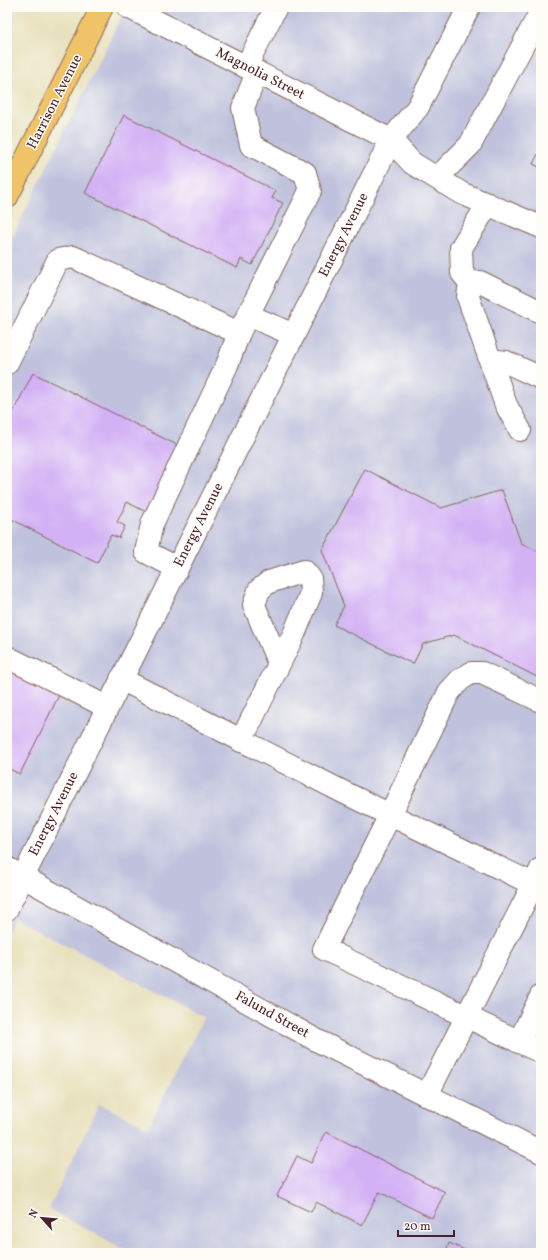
<svg xmlns="http://www.w3.org/2000/svg" width="548" height="1260" font-family="Vollkorn,serif">
<style>
.industrial{fill:#c0c2dd}
.building{fill:#d2b1f5}
.lines{fill:none;stroke-linecap:round;stroke-linejoin:round}
.minor-casing{stroke:#81635d;stroke-width:24}
.major-casing{stroke:#81635d;stroke-width:24}
.minor{stroke:#fff;stroke-width:22}
.major{stroke:#f0c369;stroke-width:22}
.labels{text-anchor:middle;dominant-baseline:central;stroke-width:3;stroke-linejoin:round;paint-order:stroke}
.street-label{font-size:14px;fill:#4a1f2b;stroke:#fdfcf7}
</style>
<rect width="100%" height="100%" fill="#fdfcf7"/>
<filter id="ink" filterUnits="userSpaceOnUse"><feTurbulence type="fractalNoise" baseFrequency=".025" numOctaves="2"/><feDisplacementMap in="SourceGraphic" scale="8" xChannelSelector="R" yChannelSelector="G"/><feConvolveMatrix kernelMatrix="1 2 1 2 8 2 1 2 1" color-interpolation-filters="sRGB"/></filter>
<filter id="wash" filterUnits="userSpaceOnUse"><feTurbulence type="fractalNoise" baseFrequency=".012" numOctaves="4" result="noise"/><feDisplacementMap in="SourceGraphic" scale="16" xChannelSelector="R" yChannelSelector="G"/><feGaussianBlur stdDeviation="0.9" result="paint"/><feColorMatrix in="noise" values="0 0 0 0 0 0 0 0 0 0 0 0 0 0 0 0 0 1.4 0 .05"/><feComposite in="paint" operator="in"/></filter>
<g filter="url(#wash)">
<rect width="100%" height="100%" fill="#e8e0bb"/>
<polygon class="industrial" points="126,7 541,7 541,1253 131,1253 49,1209 99,1104 148,1127 204,1017 14,918 7,932 7,248"/>
<g id="blocks">
<g class="building">
<polygon points="124,115 276,191 272,198 283,203 252,265 241,259 237,268 85,193"/>
<polygon points="541,148 541,168 533,164"/>
<polygon points="33,373 181,447 148,513 127,502 117,522 125,526 119,538 111,535 97,563 7,517 7,424"/>
<polygon points="365,469 441,508 502,490 521,543 541,553 541,679 454,635 423,644 413,664 334,625 344,606 322,550"/>
<polygon points="7,669 59,695 20,774 7,768"/>
<polygon points="326,1132 445,1192 432,1218 379,1192 362,1225 316,1202 311,1212 277,1196 297,1156 311,1163"/>
<polygon points="449,1243 471,1253 445,1253"/>
</g>
</g>
</g>
<g filter="url(#ink)">
<use href="#blocks" fill-opacity="0" stroke="#81635d" stroke-width="1"/>
<g class="lines">
<g class="minor-casing">
<g id="minor">
<polyline points="128,7 391,140 412,163 461,193 541,227"/>
<polyline points="246,67 276,7"/>
<polyline points="437,178 470,145 541,11"/>
<polyline points="488,204 461,248 462,273 470,283 468,297 506,405 520,430"/>
<polyline points="470,283 480,282 541,312"/>
<polyline points="248,315 294,335"/>
<polyline points="490,360 506,362 541,378"/>
<polyline points="7,363 58,260 73,257 239,333"/>
<polyline points="177,568 146,552 152,524 227,365 239,333 310,191 305,173 251,145 243,108 257,72"/>
<polyline points="7,657 107,707"/>
<polyline points="121,679 343,792 541,888"/>
<polyline points="541,701 482,673 471,673 460,680 449,692 390,815 324,949 541,1052"/>
<polyline points="241,741 294,634 311,593 310,578 304,571 269,582 259,590 254,605 279,664"/>
<polyline points="7,868 316,1040 541,1152"/>
<polyline points="7,909 391,140 418,107 469,7"/>
<polyline points="519,1042 541,996"/>
<polyline points="427,1095 541,869"/>
</g>
</g>
<g class="major-casing">
<polyline id="major" points="7,197 102,7"/>
</g>
<use href="#minor" class="minor"/>
<use href="#major" class="major"/>
</g>
</g>
<g class="labels">
<g class="street-label">
<text transform="translate(260 74) rotate(27)">Magnolia Street</text>
<text transform="translate(55 102) rotate(-63)">Harrison Avenue</text>
<text transform="translate(344 235) rotate(-63)">Energy Avenue</text>
<text transform="translate(199 525) rotate(-63)">Energy Avenue</text>
<text transform="translate(54 814) rotate(-63)">Energy Avenue</text>
<text transform="translate(272 1015) rotate(29)">Falund Street</text>
</g>
</g>
<rect width="548" height="1260" fill="none" stroke="#fdfcf7" stroke-width="24"/>
<g transform="translate(42 1218) rotate(297)" stroke="#fdfcf7" stroke-width="3" paint-order="stroke">
<path d="M0-3L7 15L0 10L-7 15Z" fill="#4a1f2b"/>
<text y="-6" font-size="11" font-weight="bold" text-anchor="middle" fill="#4a1f2b">N</text>
</g>
<path d="M398 1230v6h56v-6" fill="none" stroke="#4a1f2b" stroke-width="2"/>
<text x="404" y="1230" font-size="12" fill="#4a1f2b" stroke="#fdfcf7" stroke-width="3" paint-order="stroke">20 m</text>
</svg>
